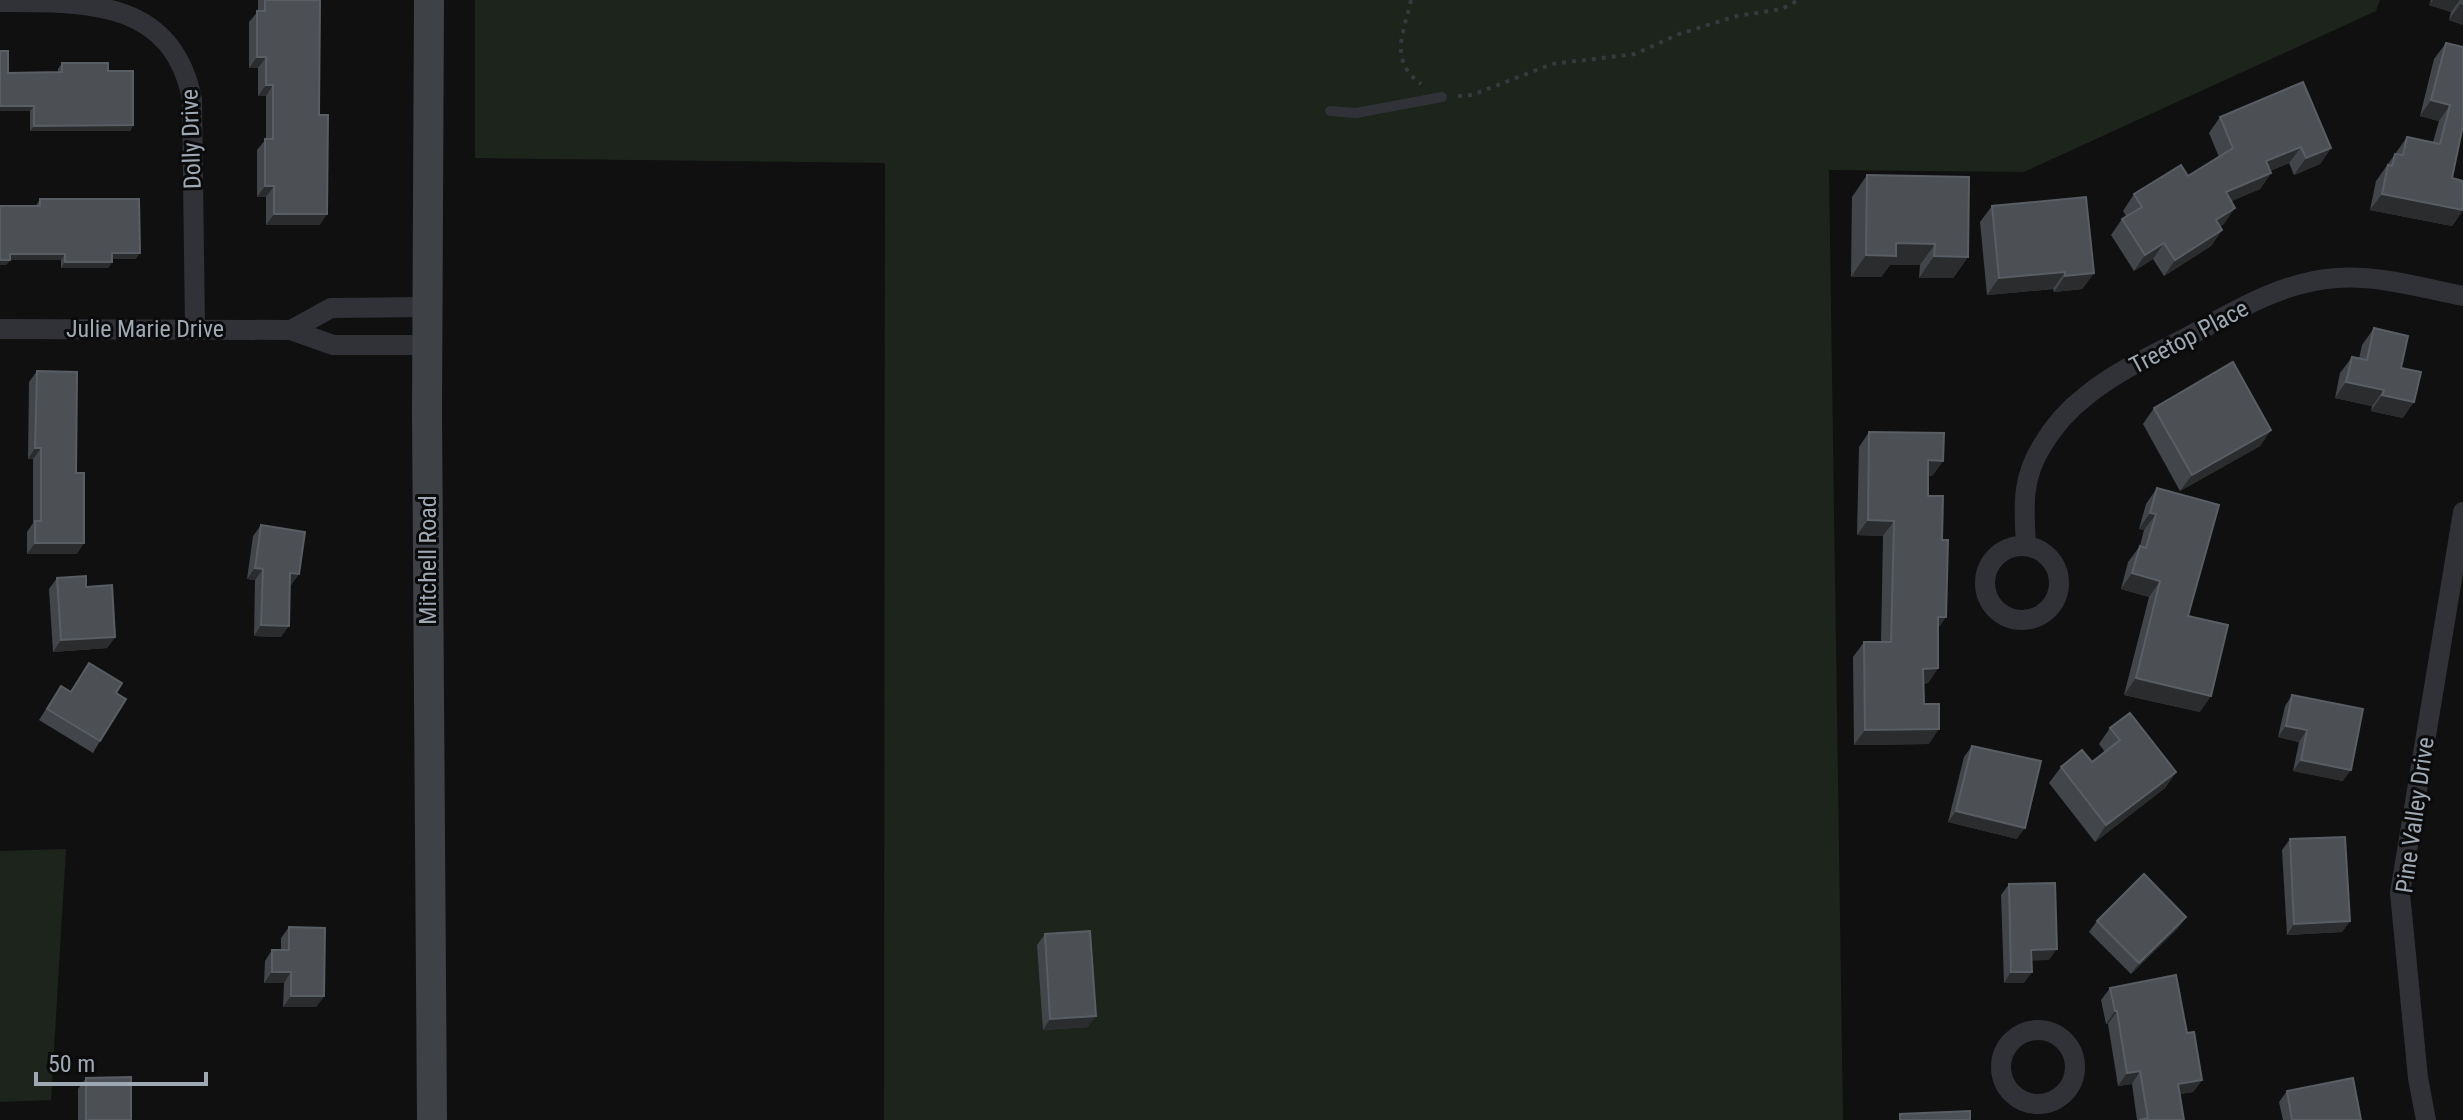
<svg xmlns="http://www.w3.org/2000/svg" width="2463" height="1120" font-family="'Roboto Condensed',sans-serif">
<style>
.green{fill:#1c241c}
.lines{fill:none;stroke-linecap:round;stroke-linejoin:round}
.path{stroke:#36393e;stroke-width:4;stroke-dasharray:4 6;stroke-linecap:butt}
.lane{stroke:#303237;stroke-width:10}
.street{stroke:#303237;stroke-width:20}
.secondary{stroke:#3e4247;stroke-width:30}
.wall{fill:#42454a}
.shaded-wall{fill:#2a2c2e}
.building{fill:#4c5055;stroke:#595e64;stroke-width:2}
.labels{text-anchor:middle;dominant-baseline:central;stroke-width:6;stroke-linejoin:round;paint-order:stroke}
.street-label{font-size:24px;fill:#9fa9b4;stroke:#0b0b0c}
</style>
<rect width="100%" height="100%" fill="#101011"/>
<g class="green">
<polygon points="475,0 2380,0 2376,11 2024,172 1829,170 1843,1120 884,1120 885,163 475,158"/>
<polygon points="66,849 51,1100 0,1102 0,851"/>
</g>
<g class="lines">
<g class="path">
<path d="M1411,0c-7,33 -23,60 10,84"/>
<polyline points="1458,96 1472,95 1552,64 1635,54 1679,34 1737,16 1782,9 1798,0"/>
</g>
<polyline class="lane" points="1330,111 1356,113 1442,97"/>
<g class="street">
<path d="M0,2c90,0 172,-2 192,97l3,231"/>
<polyline points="428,307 331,308 291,330 333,345 428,345"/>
<polyline points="0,329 291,330"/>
<circle cx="2022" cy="583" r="37"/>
<path d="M2026,546c-2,-38 -5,-67 16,-100 11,-19 27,-37 44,-50 28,-23 62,-39 94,-55 48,-26 101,-60 157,-63 42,-3 85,10 126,18"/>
<circle cx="2038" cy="1067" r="37"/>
<polyline points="2426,1120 2418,1078 2400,893 2463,512"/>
</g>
<polyline class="secondary" points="429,0 427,412 432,1120"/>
</g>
<g class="wall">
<polygon points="258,0 320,0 320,225 266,225 266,197 257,197 257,150 266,139 266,96 258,96 258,68 249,68 249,22 258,11"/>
<polygon points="2431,0 2463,0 2463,25 2449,20 2451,12 2429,5"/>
<polygon points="2446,43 2460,137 2452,178 2463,210 2452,226 2370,210 2376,181 2407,137 2433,142 2439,121 2420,116 2434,59"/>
<polygon points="0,51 8,73 58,72 58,69 62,63 108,71 133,125 130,131 30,131 30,111 0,111"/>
<polygon points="2220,117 2331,148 2320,164 2294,175 2289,163 2270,171 2271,173 2260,189 2231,201 2224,224 2220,226 2222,230 2211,246 2164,276 2153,259 2134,271 2111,235 2122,219 2126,216 2123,211 2134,194 2188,176 2219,157 2209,133"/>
<polygon points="1867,175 1968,257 1953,278 1919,278 1920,265 1890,265 1881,277 1851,277 1852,197"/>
<polygon points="40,199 136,259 112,259 112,262 108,268 61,268 61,260 10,260 6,265 0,265"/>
<polygon points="1992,206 2094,273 2082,289 2054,292 2053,289 1987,295 1980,222"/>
<polygon points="2374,328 2401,368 2403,418 2371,411 2372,406 2335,398 2340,373 2352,357 2359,359 2362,345"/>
<polygon points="37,371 76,473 77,554 27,554 27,532 33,523 33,459 28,459 29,382"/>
<polygon points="2154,408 2271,430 2260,446 2180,491 2143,424"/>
<polygon points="1869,432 1943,461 1932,476 1928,476 1928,496 1942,540 1946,617 1938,628 1938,668 1928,683 1923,684 1924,704 1929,744 1854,745 1853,657 1864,642 1881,642 1883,536 1857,535 1859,447"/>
<polygon points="2157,488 2188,616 2200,712 2124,695 2149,597 2121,589 2128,562 2140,546 2144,530 2139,529 2146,504"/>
<polygon points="261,525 299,574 291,585 290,585 281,637 254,636 255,580 247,579 253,536"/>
<polygon points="57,578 86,587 115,637 107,648 53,652 49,589"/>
<polygon points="89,663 116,693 100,741 93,753 39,720 61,686 70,692"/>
<polygon points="2292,695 2343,781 2293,771 2299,742 2278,737 2285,706"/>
<polygon points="2110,728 2176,772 2165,788 2095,842 2049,783 2061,767 2092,762 2105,752 2099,744"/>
<polygon points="1972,746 2017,839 1948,822 1964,757"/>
<polygon points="2290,839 2350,921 2342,932 2287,935 2282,850"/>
<polygon points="2009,884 2049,960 2032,960 2024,983 2004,983 2001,895"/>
<polygon points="2186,917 2178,928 2131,974 2089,932 2097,921"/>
<polygon points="289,927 324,996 316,1007 283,1007 284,983 264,983 265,961 272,950 281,950 281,938"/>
<polygon points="1045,934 1088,1027 1043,1030 1037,945"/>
<polygon points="2110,988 2187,1033 2202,1080 2193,1092 2179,1094 2184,1120 2137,1120 2132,1084 2118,1086 2108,1024 2106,1024 2101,1000"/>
<polygon points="86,1078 131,1120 78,1120 78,1089"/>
<polygon points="2287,1091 2361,1120 2283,1120 2279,1102"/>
</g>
<g class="shaded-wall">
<polygon points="2433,0 2460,0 2451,12 2429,5"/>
<polygon points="2460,4 2463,5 2463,25 2449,20"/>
<polygon points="257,57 266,57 258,68 249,68"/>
<polygon points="266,85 273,85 266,96 258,96"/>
<polygon points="2431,100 2450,105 2439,121 2420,116"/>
<polygon points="0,106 34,106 30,111 0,111"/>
<polygon points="133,125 130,131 30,131 34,126"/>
<polygon points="2301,147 2289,163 2255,177 2266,161"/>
<polygon points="2331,148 2320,164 2294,175 2306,158"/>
<polygon points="2271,173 2260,189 2214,209 2226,192"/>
<polygon points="265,186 274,186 266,197 257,197"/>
<polygon points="2382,194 2463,210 2452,226 2370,210"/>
<polygon points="2235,208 2224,224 2204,236 2216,220"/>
<polygon points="274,214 327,214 320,225 266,225"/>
<polygon points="2222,230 2211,246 2164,276 2175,260"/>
<polygon points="1896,243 1935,244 1920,265 1890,265 1881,277 1851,277 1866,255"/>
<polygon points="2164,243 2153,259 2134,271 2145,255"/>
<polygon points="112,253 140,253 136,259 108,259"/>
<polygon points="10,254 65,254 61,260 6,260"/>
<polygon points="1934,256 1968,257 1953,278 1919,278"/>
<polygon points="0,260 10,260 6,265 0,265"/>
<polygon points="65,262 112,262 108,268 61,268"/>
<polygon points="2065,272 2053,289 1987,295 1999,278"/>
<polygon points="2094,273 2082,289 2054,292 2065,276"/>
<polygon points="2346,382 2384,390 2372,406 2335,398"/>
<polygon points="2382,395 2414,402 2403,418 2371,411"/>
<polygon points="2271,430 2260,446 2180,491 2192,475"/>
<polygon points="35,448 41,448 33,459 28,459"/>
<polygon points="1928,460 1943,461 1932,476 1918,475"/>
<polygon points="2150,513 2156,514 2144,530 2139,529"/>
<polygon points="1868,520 1894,521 1883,536 1857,535"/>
<polygon points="35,543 84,543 77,554 27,554"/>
<polygon points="255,568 263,569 255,580 247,579"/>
<polygon points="290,573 299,574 291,585 283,584"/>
<polygon points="2132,573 2160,581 2149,597 2121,589"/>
<polygon points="1938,617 1946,617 1935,632"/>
<polygon points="261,625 289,626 281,637 254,636"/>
<polygon points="115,637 107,648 53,652 61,640"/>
<polygon points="1938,668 1928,683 1913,684 1923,669"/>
<polygon points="2136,678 2211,696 2200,712 2124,695"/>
<polygon points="2286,726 2307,730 2299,742 2278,737"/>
<polygon points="1939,729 1929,744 1854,745 1865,730"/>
<polygon points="2301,760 2351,770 2343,781 2293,771"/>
<polygon points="2176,772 2165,788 2095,842 2106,825"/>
<polygon points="1956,811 2025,828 2017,839 1948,822"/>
<polygon points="2186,917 2178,928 2131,974 2139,963"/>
<polygon points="2350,921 2342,932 2287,935 2294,924"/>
<polygon points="2057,949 2049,960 2023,961 2031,950"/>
<polygon points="272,972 291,972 284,983 264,983"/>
<polygon points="2011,972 2032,972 2024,983 2004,983"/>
<polygon points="291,996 324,996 316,1007 283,1007"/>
<polygon points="2115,1011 2117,1011 2108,1024 2106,1024"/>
<polygon points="1096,1016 1088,1027 1043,1030 1050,1019"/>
<polygon points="2140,1071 2132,1084 2118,1086 2127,1073"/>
<polygon points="2202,1080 2193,1092 2169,1096 2178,1084"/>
</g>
<g class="building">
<polygon points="265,0 320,0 319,115 328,115 327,214 274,214 274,186 265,186 265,139 273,139 273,85 266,85 266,57 257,57 257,11 265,11"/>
<polygon points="2446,43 2463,47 2463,125 2452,178 2463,181 2463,210 2382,194 2388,165 2392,166 2395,154 2403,155 2407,137 2440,144 2450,105 2431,100"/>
<polygon points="0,51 8,51 8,73 62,72 62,63 108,63 108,71 133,71 133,125 34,126 34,106 0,106"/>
<polygon points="2303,82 2331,148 2306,158 2301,147 2266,161 2271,173 2226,192 2235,208 2216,220 2222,230 2175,260 2164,243 2145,255 2122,219 2142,207 2134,194 2181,165 2188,176 2233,148 2220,117"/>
<polygon points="1867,175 1969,177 1968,257 1934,256 1935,244 1896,243 1896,256 1866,255"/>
<polygon points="2086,197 2094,273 2065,276 2065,272 1999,278 1992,206"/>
<polygon points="40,199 139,199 140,253 112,253 112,262 65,262 65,254 10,254 10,260 0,260 0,206 40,206"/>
<polygon points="2374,328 2408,336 2401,368 2421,372 2414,402 2382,395 2384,390 2346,382 2352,357 2367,360"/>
<polygon points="2233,362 2271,430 2192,475 2154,408"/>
<polygon points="37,371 77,372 76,473 84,473 84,543 35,543 35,521 41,521 41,448 35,448"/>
<polygon points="1869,432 1944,433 1943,461 1928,460 1928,496 1943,496 1942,540 1948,540 1946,617 1938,617 1938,668 1923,669 1924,704 1939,704 1939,729 1865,730 1864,642 1891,642 1894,521 1868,520"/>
<polygon points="2157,488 2219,505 2188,616 2228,625 2211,696 2136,678 2160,581 2132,573 2140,546 2146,548 2156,514 2150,513"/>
<polygon points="261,525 305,532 299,574 290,573 289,626 261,625 263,569 255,568"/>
<polygon points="86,576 86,587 112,585 115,637 61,640 57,578"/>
<polygon points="89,663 122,683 116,693 126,699 100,741 47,709 61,686 71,692"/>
<polygon points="2292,695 2363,709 2351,770 2301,760 2307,730 2286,726"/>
<polygon points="2130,713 2176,772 2106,825 2061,767 2082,750 2092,762 2120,740 2110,728"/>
<polygon points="1972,746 2041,761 2025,828 1956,811"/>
<polygon points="2345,837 2350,921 2294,924 2290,839"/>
<polygon points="2144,874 2186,917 2139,963 2097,921"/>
<polygon points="2055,883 2057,949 2031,950 2032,972 2011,972 2009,884"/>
<polygon points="289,927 325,928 324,996 291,996 291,972 272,972 272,950 289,950"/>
<polygon points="1090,931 1096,1016 1050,1019 1045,934"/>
<polygon points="2176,975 2187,1033 2194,1032 2202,1080 2178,1084 2184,1120 2139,1120 2148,1118 2140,1071 2127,1073 2117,1011 2115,1011 2110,988"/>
<polygon points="131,1077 131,1120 86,1120 86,1078"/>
<polygon points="2353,1078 2361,1120 2292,1120 2287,1091"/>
<polygon points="1970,1111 1970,1120 1900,1120 1900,1114"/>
</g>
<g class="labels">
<g class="street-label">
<text transform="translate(191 139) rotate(-92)">Dolly Drive</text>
<text x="145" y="329">Julie Marie Drive</text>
<text transform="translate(2189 337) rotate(-28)">Treetop Place</text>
<text transform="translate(428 560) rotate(-90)">Mitchell Road</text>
<text transform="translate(2415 815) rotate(-82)">Pine Valley Drive</text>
</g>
</g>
<path d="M36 1072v12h170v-12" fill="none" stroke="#9fa9b4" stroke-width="4"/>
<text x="48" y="1072" font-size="24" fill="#9fa9b4" stroke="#0b0b0c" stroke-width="6" paint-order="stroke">50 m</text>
</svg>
